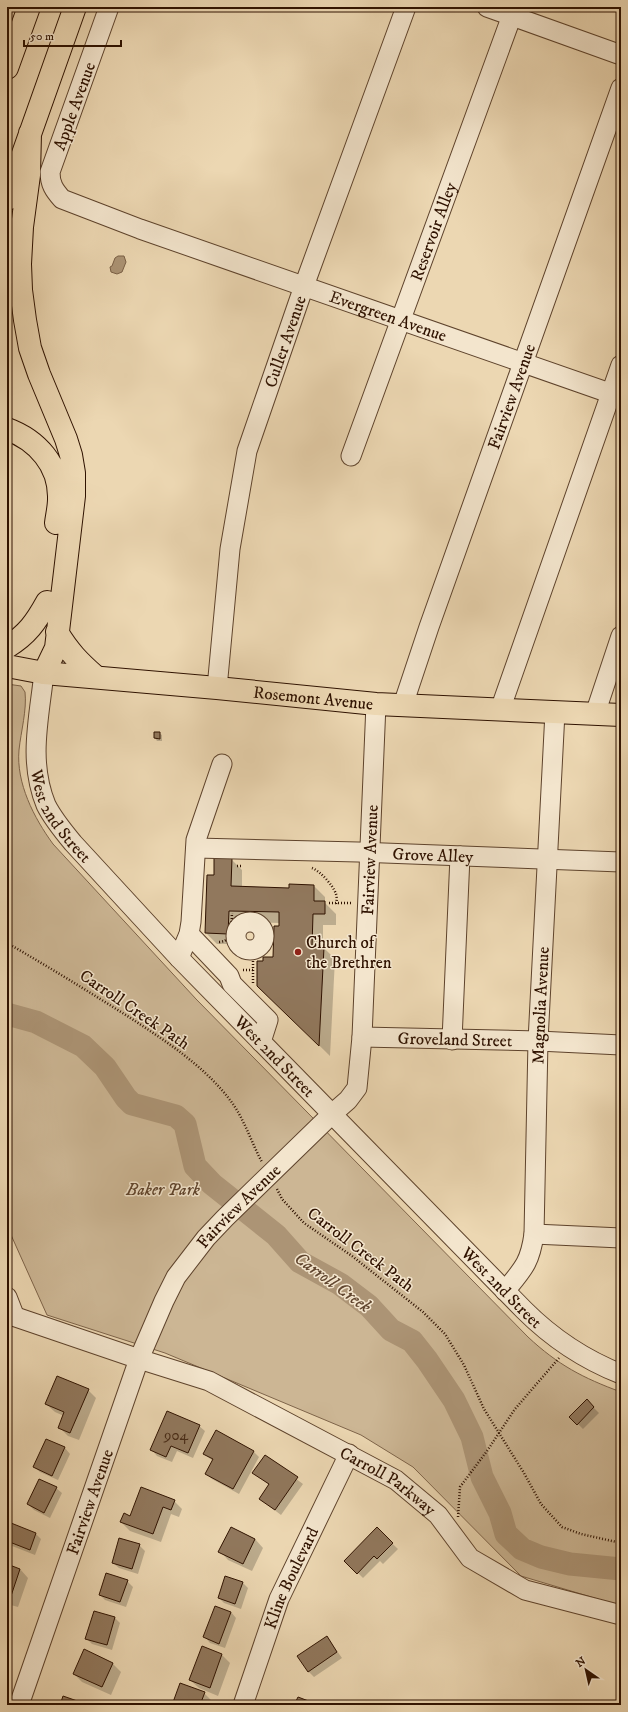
<svg xmlns="http://www.w3.org/2000/svg" width="628" height="1712" viewBox="0 0 628 1712" font-family="'IM FELL DW Pica',serif">
<style>
.green{fill:#ccb694;stroke:#7e644a}
.water{fill:#ac9475;stroke:#7a6046}
.shadow{fill:#0003}
.lines{fill:none;stroke-linecap:round;stroke-linejoin:round}
.river{stroke:#ac9475;stroke-width:23}
.building{fill:#91785d;stroke:#2f1200}
.minor-casing{stroke:#5e432c;stroke-width:21}
.major-casing{stroke:#2f1200;stroke-width:24}
.highway-casing{stroke:#2f1200;stroke-width:24}
.path{stroke:#2f1200;stroke-width:2.5;stroke-dasharray:1 2;stroke-linecap:butt}
.minor{stroke:#f3e5cd;stroke-width:19}
.major{stroke:#ecd7b2;stroke-width:22}
.highway{stroke:#ecd7b2;stroke-width:22}
.poi-dot{fill:#8f2418;stroke:#f3e5cd;stroke-width:1.5}
.labels{text-anchor:middle;stroke-width:3;stroke-linejoin:round;paint-order:stroke}
.number-label{font-size:15px;fill:#482c17}
.street-label{font-size:17px;fill:#2f1200;stroke:#f3e5cd}
.poi-label{font-size:17px;fill:#2f1200;stroke:#f3e5cd;text-anchor:start}
.park-label{font-size:17px;font-style:italic;fill:#5e432c;stroke:#f3e5cd}
.water-label{font-size:18px;font-style:italic;fill:#61462f;stroke:#f3e5cd}
</style>
<rect width="100%" height="100%" fill="#ecd7b2"/>
<filter id="stains"><feTurbulence type="fractalNoise" baseFrequency=".005" numOctaves="4"/><feColorMatrix values="0 0 0 0 .2 0 0 0 0 .09 0 0 0 0 .02 0 0 0 .5 -.17"/></filter>
<radialGradient id="worn" r=".72"><stop offset=".6" stop-color="#630" stop-opacity="0"/><stop offset="1" stop-color="#630" stop-opacity=".3"/></radialGradient>
<path class="green" d="M7 684 21 686 25 692C27 710 21 731 19 750 16 783 34 818 53 844L196 999 528 1337C558 1365 583 1378 621 1392V1606L521 1576 413 1467 361 1435 165 1353 47 1315 7 1226Z"/>
<path class="water" d="M118 256H124L126 262 122 272 117 274 111 272 110 267 112 266 115 258Z"/>
<path class="shadow" d="M155 733H159L162 735V741H157L155 738Z
M231 859 242 870V888L290 889 314 886 325 897V903L336 914V925H323V947L335 959 330 1056 258 985 264 962 274 958 280 923 240 922 239 944H217L206 933 215 876Z
M88 1390 96 1398 79 1440 68 1436 59 1427 64 1416 55 1412 46 1404Z
M587 1401 599 1413 583 1429 571 1417Z
M199 1426 205 1431 193 1458 177 1451 172 1462 157 1456 152 1450Z
M216 1432 254 1452 259 1457 239 1494 212 1479 206 1474 213 1461 204 1454Z
M46 1440 65 1448 70 1454 58 1480 40 1472 34 1467Z
M265 1456 303 1484 281 1515 260 1499 269 1485 254 1473Z
M56 1488 62 1493 50 1518 34 1510 28 1504Z
M174 1501 182 1509 179 1517 171 1514 161 1542 130 1531 121 1522 131 1517Z
M231 1528 255 1539 263 1548 252 1571 228 1560 220 1551Z
M377 1529 398 1549 383 1564 380 1561 363 1578 346 1561Z
M36 1534 41 1539 35 1555 12 1546 7 1541V1538Z
M139 1545 145 1551 138 1574 119 1568 113 1563Z
M7 1565 20 1569 28 1578 18 1607 7 1604Z
M127 1581 133 1587 126 1607 105 1600 100 1595Z
M242 1582 248 1588 241 1609 224 1603 219 1598Z
M216 1607 231 1612 236 1618 225 1648 210 1643 205 1637Z
M115 1618 120 1623 112 1650 92 1644 87 1639Z
M327 1637 342 1658 314 1677 308 1671Z
M202 1648 222 1655 230 1663 218 1696 199 1688 190 1680Z
M84 1651 113 1664 121 1672 111 1695 82 1682 74 1674Z
M204 1693 213 1702 211 1705H173Z"/>
<g class="lines">
<path class="river" d="M7 1014 36 1022 83 1046 105 1067 126 1098 132 1104 176 1116 185 1124 195 1166 212 1184 276 1235 300 1262 340 1284 369 1306 391 1330 412 1341 427 1360 454 1400 472 1437 482 1477 500 1513 506 1534 522 1549 541 1557 570 1564 621 1569"/>
</g>
<path class="building" d="M154 732H160V739L154 738Z
M214 857 232 858 231 886 289 888V884L314 885V901H325V914H313L312 947H324L319 1046 257 986V961H263V957H273L274 926H279V912L229 911 228 934 205 933 207 875H214Z
M57 1376 89 1389 70 1433 58 1428 64 1412 45 1404Z
M587 1399 594 1407 577 1425 569 1417Z
M167 1411 200 1425 188 1453 171 1446 166 1457 150 1450Z
M216 1430 254 1451 233 1489 205 1474 213 1459 203 1454Z
M46 1439 65 1447 52 1476 33 1467Z
M265 1455 298 1477 275 1510 259 1499 269 1484 252 1473Z
M39 1479 57 1487 44 1513 27 1504Z
M141 1487 175 1500 171 1510 163 1507 153 1534 120 1522 124 1513 130 1516Z
M11 1523 36 1533 30 1550 7 1541V1535Z
M231 1527 255 1539 243 1564 218 1552Z
M377 1527 393 1543 377 1559 374 1556 357 1574 344 1561Z
M119 1538 140 1544 132 1569 112 1563Z
M7 1564 20 1569 10 1599H7Z
M106 1573 128 1580 120 1602 99 1595Z
M225 1576 243 1582 235 1604 218 1598Z
M215 1606 231 1612 219 1644 203 1637Z
M94 1611 115 1617 107 1645 85 1639Z
M327 1636 337 1652 308 1672 297 1656Z
M202 1646 222 1654 210 1688 189 1680Z
M84 1649 113 1663 102 1687 73 1674Z
M180 1683 205 1692 200 1705H172Z
M63 1696 83 1703 82 1705H60Z
M298 1697 319 1705H294Z"/>
<g class="lines">
<defs>
<g id="minor">
<path id="s1" d="M109 7 50 172C50 184 54 190 62 199L140 229 621 397"/>
<path d="M487 7 621 55"/>
<path id="s2" d="M351 456 515 7"/>
<path id="s3" d="M44 673C39 719 28 761 46 805 53 819 63 831 73 843L179 958 524 1310C553 1339 583 1359 621 1374"/>
<path id="s4" d="M217 688 230 549 247 451 304 286 406 7"/>
<path id="s5" d="M403 705 429 627 621 88"/>
<path d="M500 710 621 365"/>
<path d="M595 714 621 636"/>
<path id="s6" d="M196 848 358 852 621 862"/>
<circle cx="250" cy="936" r="14"/>
<path d="M189 934 229 976 232 984 268 1020 261 1042"/>
<path d="M179 958 189 934 191 922 196 840 222 764"/>
<path id="s7" d="M362 1037 538 1041 621 1045"/>
<path d="M452 1040 460 856"/>
<path d="M534 1234 621 1238"/>
<path id="s8" d="M505 1291C523 1269 530 1263 534 1234L538 1041 555 712"/>
<path d="M7 1297 14 1315"/>
<path id="s9" d="M7 1314 139 1359 209 1381 396 1480 438 1515 470 1558 525 1590 621 1615"/>
<path id="s10" d="M19 1705 139 1359 164 1301 176 1277 206 1238 225 1218 332 1114 348 1100 357 1088 362 1037 376 704"/>
<path id="s11" d="M243 1705 279 1599 349 1454"/>
</g>
<g id="major">
<path id="s12" d="M7 666 44 673 217 688 376 704 621 715"/>
</g>
<path id="highway" d="M7 68 29 7
M30 133 29 175 22 227 20 264 21 290 25 320 30 348 39 374 66 439 71 455 74 473V496L56 648 44 673
M7 199 75 7
M7 429C37 440 60 465 59 499 59 507 57 515 56 523
M57 632C69 652 79 662 96 677
M7 647C27 635 36 622 47 602"/>
</defs>
<use href="#minor" class="minor-casing"/>
<use href="#major" class="major-casing"/>
<use href="#highway" class="highway-casing"/>
<path class="path" d="M237 866H243
M312 868C320 871 333 885 336 894 337 897 337 901 336 904
M329 903H353
M219 942C235 941 231 925 232 913
M7 943C49 967 91 993 132 1019 167 1042 204 1066 230 1100 244 1118 251 1142 262 1162
M243 970H253
M253 983V959
M277 1189 282 1199 304 1223 352 1256 423 1312 445 1334 464 1365 484 1409 524 1473 541 1504 562 1527 581 1534 621 1543
M458 1517 460 1487 487 1451 515 1409 559 1358"/>
<use href="#minor" class="minor"/>
<use href="#major" class="major"/>
<use href="#highway" class="highway"/>
</g>
<circle class="poi-dot" cx="298" cy="952" r="4"/>
<g class="labels">
<g class="number-label">
<text x="176" y="1440">904</text>
</g>
<g class="street-label">
<text transform="translate(74 106) rotate(-70)" y="6">Apple Avenue</text>
<text dy="6" stroke="none"><textPath href="#s2" startOffset="239">Reservoir Alley</textPath></text>
<text dy="6" stroke="none"><textPath href="#s1" startOffset="552">Evergreen Avenue</textPath></text>
<text dy="6" stroke="none"><textPath href="#s4" startOffset="355">Culler Avenue</textPath></text>
<text dy="6" stroke="none"><textPath href="#s5" startOffset="327">Fairview Avenue</textPath></text>
<text dy="6" stroke="none"><textPath href="#s12" startOffset="308">Rosemont Avenue</textPath></text>
<text dy="6" stroke="none"><textPath href="#s3" startOffset="150">West 2nd Street</textPath></text>
<text dy="6" stroke="none"><textPath href="#s6" startOffset="237">Grove Alley</textPath></text>
<text dy="6" stroke="none"><textPath href="#s10" startOffset="947">Fairview Avenue</textPath></text>
<text dy="6" stroke="none"><textPath href="#s8" startOffset="294">Magnolia Avenue</textPath></text>
<text transform="translate(135 1009) rotate(34)" y="6">Carroll Creek Path</text>
<text dy="6" stroke="none"><textPath href="#s7" startOffset="93">Groveland Street</textPath></text>
<text dy="6" stroke="none"><textPath href="#s3" startOffset="474">West 2nd Street</textPath></text>
<text dy="6" stroke="none"><textPath href="#s10" startOffset="551">Fairview Avenue</textPath></text>
<text transform="translate(361 1249) rotate(37)" y="6">Carroll Creek Path</text>
<text dy="6" stroke="none"><textPath href="#s3" startOffset="798">West 2nd Street</textPath></text>
<text dy="6" stroke="none"><textPath href="#s9" startOffset="418">Carroll Parkway</textPath></text>
<text dy="6" stroke="none"><textPath href="#s10" startOffset="215">Fairview Avenue</textPath></text>
<text dy="6" stroke="none"><textPath href="#s11" startOffset="136">Kline Boulevard</textPath></text>
</g>
<g class="poi-label">
<text x="306" y="948">Church of<tspan x="306" dy="20">the Brethren</tspan></text>
</g>
<g class="park-label">
<text x="163" y="1195">Baker Park</text>
</g>
<g class="water-label">
<text transform="translate(333 1282) rotate(36)" y="6">Carroll Creek</text>
</g>
</g>
<rect width="628" height="1712" fill="none" stroke="#ecd7b2" stroke-width="24"/>
<rect x="8" y="8" width="612" height="1696" fill="none" stroke="#2f1200" stroke-width="2"/>
<rect x="12" y="12" width="604" height="1688" fill="none" stroke="#2f1200"/>
<g transform="translate(586 1670) rotate(326)" stroke="#f3e5cd" stroke-width="3" paint-order="stroke">
<path d="M0-3L7 15L0 10L-7 15Z" fill="#2f1200"/>
<text y="-6" font-size="11" font-weight="bold" text-anchor="middle" fill="#2f1200">N</text>
</g>
<path d="M24 40v6h97v-6" fill="none" stroke="#2f1200" stroke-width="2"/>
<text x="30" y="40" font-size="12" fill="#2f1200" stroke="#f3e5cd" stroke-width="3" paint-order="stroke">50 m</text>
<rect width="100%" height="100%" filter="url(#stains)"/>
<rect width="100%" height="100%" fill="url(#worn)"/>
</svg>
